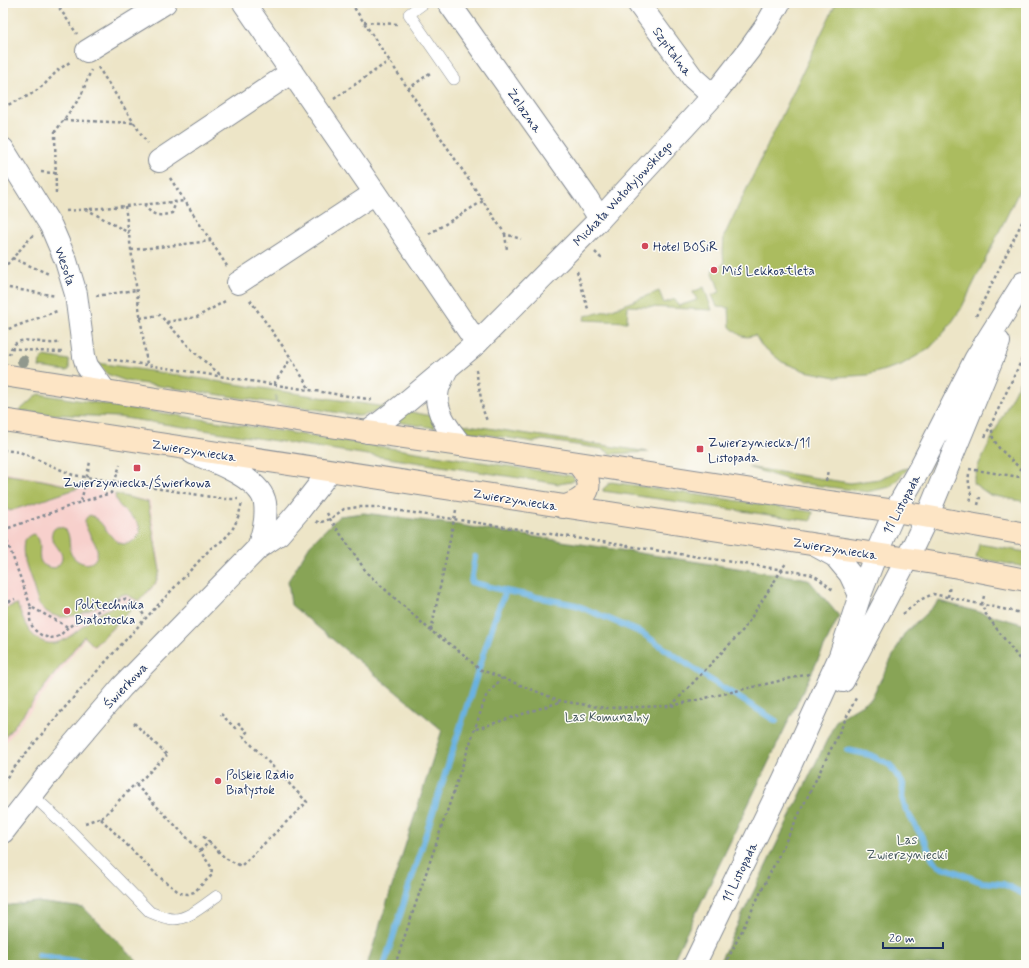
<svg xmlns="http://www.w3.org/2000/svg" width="1029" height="968" viewBox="0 0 1029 968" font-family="Mynerve,sans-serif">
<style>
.built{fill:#f7d0cc}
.green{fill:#abbc5f;stroke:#63765e}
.forest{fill:#88a456;stroke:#526a5a}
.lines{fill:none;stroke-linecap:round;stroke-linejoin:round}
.stream{stroke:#6ab2e1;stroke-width:6}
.service-casing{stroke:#848a92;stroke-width:12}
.minor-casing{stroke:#848a92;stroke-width:24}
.tertiary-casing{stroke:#848a92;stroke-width:24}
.secondary-casing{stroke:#848a92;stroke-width:24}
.path{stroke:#848a92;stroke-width:2.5;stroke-dasharray:3 3;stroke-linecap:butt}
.service{stroke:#fff;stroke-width:11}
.minor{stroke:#fff;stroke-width:22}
.tertiary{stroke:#fff;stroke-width:22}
.secondary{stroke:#fde5c5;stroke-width:22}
.tree{fill:#91988d}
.poi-dot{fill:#d1495b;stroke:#fdfcf7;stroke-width:1.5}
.labels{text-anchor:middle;stroke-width:3;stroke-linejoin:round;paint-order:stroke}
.street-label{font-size:13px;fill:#1b2f5e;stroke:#fdfcf7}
.poi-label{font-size:13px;fill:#1b2f5e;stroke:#fdfcf7;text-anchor:start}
.park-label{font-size:13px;fill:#46595e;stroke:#fdfcf7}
</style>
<rect width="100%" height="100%" fill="#fdfcf7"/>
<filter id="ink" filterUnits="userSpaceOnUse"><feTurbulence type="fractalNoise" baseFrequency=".025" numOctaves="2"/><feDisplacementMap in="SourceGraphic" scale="8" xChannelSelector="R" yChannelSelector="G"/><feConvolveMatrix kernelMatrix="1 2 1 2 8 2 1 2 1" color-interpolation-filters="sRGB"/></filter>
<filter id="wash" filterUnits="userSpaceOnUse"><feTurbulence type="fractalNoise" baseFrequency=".012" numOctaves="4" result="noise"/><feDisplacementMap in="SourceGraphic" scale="16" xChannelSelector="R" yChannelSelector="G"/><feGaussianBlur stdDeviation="0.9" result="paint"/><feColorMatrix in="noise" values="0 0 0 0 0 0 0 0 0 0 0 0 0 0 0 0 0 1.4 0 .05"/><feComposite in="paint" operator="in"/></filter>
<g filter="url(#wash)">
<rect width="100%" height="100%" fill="#ede5c7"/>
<path class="built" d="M3 472 43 479 150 501 161 570 156 585 94 648 85 638 55 679 3 746Z"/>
<path class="green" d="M836 3H1026V177L961 309 947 329 929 349 901 365 868 375 836 377 805 371 782 362 761 345 755 335C742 340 739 334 730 327L729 308 717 307 712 295 720 292 712 270 724 264 723 253 724 236Z
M704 287 712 310 628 306 627 322 584 320 585 316 610 310 659 291 664 303 675 299 678 306 697 300 693 292Z
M44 356 69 360V370L66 371 39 367 40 361Z
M98 363 385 407 370 414 359 416 276 403V395L275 403 126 381 107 374Z
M1026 368V502L990 495 973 483 979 464Z
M38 394 573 476 575 480 571 482 559 484 118 417 43 414 19 411Z
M407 411 432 416 435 428 397 422Z
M461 424 649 452 611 454 603 449 543 440 534 442 469 432Z
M747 467 850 483 879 479 902 469 909 468 890 487 867 492 799 483Z
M3 474 42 480 79 488 10 511 5 508 3 502Z
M611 482 813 512 811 521 603 491V489Z
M115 494 148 502 160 571 155 584 139 601 125 594C102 600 88 617 62 617 55 617 45 612 40 606 37 601 35 592 33 586 29 573 13 540 33 534 50 542 26 566 55 568 70 557 57 549 52 539 50 534 54 525 61 527 72 529 68 546 71 554 77 564 93 569 97 555 101 542 74 523 90 515 106 520 113 554 133 541 136 539 140 535 140 531 141 517 115 511 115 494Z
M979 544 1026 552V567L976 558Z
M125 603 130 605 133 608 94 646 84 636 3 740V609L17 604C21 614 25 627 33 635 55 656 74 632 92 619 101 612 113 605 125 603Z"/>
<path class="forest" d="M364 513 452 524 808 579 839 616 671 965H367L442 730 291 605 288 581 310 545 339 516Z
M939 601 1026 625V965H718L837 719 871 699 904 634Z
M37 902 84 908 141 965H3V906Z"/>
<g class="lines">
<path class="stream" d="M475 557 471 582 506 591
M847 750 870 755 890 765 903 784 902 798 906 810 925 842 933 860 939 866 954 871 981 882 1003 884 1026 895
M38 955 98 965
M384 965 497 612 506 591 576 605 642 633 706 677 776 721"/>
</g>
</g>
<g filter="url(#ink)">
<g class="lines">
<defs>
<path id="service" d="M424 3 409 14 454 79
M32 795 67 827 150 912C157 915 165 919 174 919 189 919 205 904 217 896"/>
<path id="minor" d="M244 3 375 193 477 343
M449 3 585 195 600 219
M638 3 693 78 713 96
M87 51 165 3
M3 149 51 226 66 261 76 294 84 356 87 366 105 391
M159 161 292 72
M238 283 375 193
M447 369C444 375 440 382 438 389 433 410 449 430 461 445
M368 432 403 405 477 343 600 219 713 96 749 50 766 26 779 3
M193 453C213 461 261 478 265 503 267 519 263 533 258 548
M3 832 53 768 122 687 258 548 279 534 298 512 330 471"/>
<path id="tertiary" d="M815 545 835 556 850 574 860 595
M843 681 907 559 927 517 999 342
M694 965 784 779 840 656 860 595 876 554 895 511 921 466 976 358 1023 283"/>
<path id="secondary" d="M3 375 368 432 461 445 823 501 895 511 1026 534
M3 420 876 554 953 566 1026 580
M563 507C590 498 597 485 577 463"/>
</defs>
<use href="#service" class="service-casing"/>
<use href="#minor" class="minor-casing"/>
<use href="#tertiary" class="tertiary-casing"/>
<use href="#secondary" class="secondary-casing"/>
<path class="path" d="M56 3 77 34
M351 3 505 234 521 239
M364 22 397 24
M98 67 147 143
M408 89 430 73
M334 99 389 61
M3 107 30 95 44 85 58 70 70 62
M64 120 134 123
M41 172 55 173
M170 178 227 266
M56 193 55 132 81 96 91 70
M144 205C153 216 158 217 172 213L176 202
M125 206 147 365
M86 209 129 233
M66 211 185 201
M429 234 483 201
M505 234 507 250
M131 250 211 241
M595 252 602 259
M12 258 49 274
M3 269 33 235
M577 271 588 309
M3 287 56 296
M96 296 136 290
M250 300 291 358 310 390
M976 316 1026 214
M140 318 160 315 166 322 197 317 227 300
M166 322 195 353 223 377
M3 331 57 311
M11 348 35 351 62 352
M9 355C15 328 42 348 61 342
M108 359 374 400
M476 370 483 410 487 421
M274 384 291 358
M991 424 993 438 999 448 1026 474
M985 437 1026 351
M3 450 20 452 73 475 224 499H238
M969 469 1026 478
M969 474C967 485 973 491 970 503
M826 481 828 470
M81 502 111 493 120 465
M978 505 980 497
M456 510 431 631 462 653 479 669 561 701 605 708 671 706 809 674
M327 513 330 519 349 546 367 573 431 631
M316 521 319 523 330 519 344 509 359 507H375L810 574 818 578 834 591
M3 530 31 607 68 627 117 601 124 599 136 604 146 618
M3 530 81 502 90 462
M984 596 982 604 985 613 1026 668
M948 597 950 585
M3 604 15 599
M31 607C30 613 29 618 31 623 34 634 49 641 59 636 62 634 65 630 68 627
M903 614 920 600 933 594 1026 614
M671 706 744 629 786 563
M134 723 167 755
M476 729 560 702
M3 782C67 700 140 625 211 548 231 537 237 525 242 502
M101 819 158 876 180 893 188 894 194 892 211 876 212 868 200 851 136 785
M85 823 99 818 101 819 134 785H136L167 755
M209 842 225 858 241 866 307 802 243 736 247 732 239 724 235 728 220 713
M200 851 209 842 201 834
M395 965 486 696 502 678
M725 965 856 698"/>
<use href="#service" class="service"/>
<use href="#minor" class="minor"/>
<use href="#tertiary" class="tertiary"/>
<use href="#secondary" class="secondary"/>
</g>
<circle class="tree" cx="23" cy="361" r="6"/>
</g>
<g class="poi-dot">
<circle cx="645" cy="246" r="4"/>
<circle cx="714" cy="270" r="4"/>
<rect x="696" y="445" width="8" height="8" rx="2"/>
<rect x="133" y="464" width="8" height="8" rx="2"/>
<circle cx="67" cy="611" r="4"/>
<circle cx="218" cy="781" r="4"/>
</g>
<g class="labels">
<g class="street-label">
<text transform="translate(673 51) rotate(54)" y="5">Szpitalna</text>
<text transform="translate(525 110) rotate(55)" y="5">Żelazna</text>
<text transform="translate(622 193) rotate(-47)" y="5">Michała Wołodyjowskiego</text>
<text transform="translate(66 266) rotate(71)" y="5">Wesoła</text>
<text transform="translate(194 450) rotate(9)" y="5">Zwierzyniecka</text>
<text transform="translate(515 499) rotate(9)" y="5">Zwierzyniecka</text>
<text transform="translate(901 504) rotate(-62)" y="5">11 Listopada</text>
<text transform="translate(835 548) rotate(9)" y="5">Zwierzyniecka</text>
<text transform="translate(125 685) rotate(-47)" y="5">Świerkowa</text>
<text transform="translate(739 872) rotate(-64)" y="5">11 Listopada</text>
</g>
<g class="poi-label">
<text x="653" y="251">Hotel BOSiR</text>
<text x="722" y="275">Miś Lekkoatleta</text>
<text x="708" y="447">Zwierzyniecka/11<tspan x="708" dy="15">Listopada</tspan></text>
<text x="137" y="487" text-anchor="middle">Zwierzyniecka/Świerkowa</text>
<text x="75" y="609">Politechnika<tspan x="75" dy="15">Białostocka</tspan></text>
<text x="226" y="779">Polskie Radio<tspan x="226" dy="15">Białystok</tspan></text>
</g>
<g class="park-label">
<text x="607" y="721">Las Komunalny</text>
<text x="907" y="844">Las<tspan x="907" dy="15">Zwierzyniecki</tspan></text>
</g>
</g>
<rect width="1029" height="968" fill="none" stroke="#fdfcf7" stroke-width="16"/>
<path d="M883 942v6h60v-6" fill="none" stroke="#1b2f5e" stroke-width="2"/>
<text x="889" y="942" font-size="12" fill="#1b2f5e" stroke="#fdfcf7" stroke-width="3" paint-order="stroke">20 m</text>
</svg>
